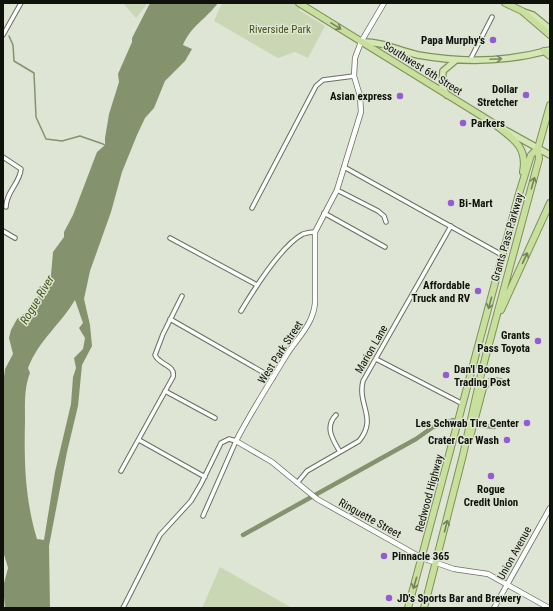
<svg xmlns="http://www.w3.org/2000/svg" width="553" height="611" viewBox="0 0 553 611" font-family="'Roboto Condensed',sans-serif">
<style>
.green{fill:#cad7b4}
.water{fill:#85926e;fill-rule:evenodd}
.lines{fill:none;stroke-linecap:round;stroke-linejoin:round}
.stream{stroke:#85926e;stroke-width:1.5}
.canal{stroke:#85926e;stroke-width:4.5}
.minor-casing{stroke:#696f60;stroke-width:5.5}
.tertiary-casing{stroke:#696f60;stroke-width:6}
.primary-casing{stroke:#7f925a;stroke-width:8}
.trunk-casing{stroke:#7f925a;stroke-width:8}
.minor{stroke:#fff;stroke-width:3.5}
.tertiary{stroke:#fff;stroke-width:4.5}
.primary{stroke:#d6e7b6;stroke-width:5.5}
.trunk{stroke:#c8df9e;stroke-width:6}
.oneway{stroke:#75825c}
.oneway2{stroke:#7c8769}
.poi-dot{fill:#955bd2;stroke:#dfe5d4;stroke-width:1.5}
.labels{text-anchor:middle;stroke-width:3;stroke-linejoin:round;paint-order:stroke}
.park-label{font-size:11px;fill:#44551b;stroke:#dfe5d4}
.poi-label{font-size:11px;font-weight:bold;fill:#0f110b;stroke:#dfe5d4;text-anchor:end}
.street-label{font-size:11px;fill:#0f110b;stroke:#dfe5d4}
.water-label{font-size:12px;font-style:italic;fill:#46581e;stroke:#dfe5d4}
</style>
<rect width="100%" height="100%" fill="#dfe5d4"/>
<path class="green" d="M123 3H148L136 18Z
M222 3H302L299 10 325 26 308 58 295 52 278 58 214 21Z
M220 567 292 608H202Z"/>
<path class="water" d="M150 3H218C207 18 190 27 183 45L192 49 185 61 165 81 154 108 145 118 137 135 122 172 111 212 90 271 84 299 90 325 92 346 82 365 78 406 67 452 49 546 50 608H5L3 587 8 568 3 551 4 377 5 369 13 354 9 338 11 330 17 319 28 311 35 301 51 275 53 252 64 237V232L73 215 97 152 105 145V138L109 114 119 82 118 74 132 42V38ZM75 300 83 323 79 328 85 338 83 349 74 358 76 368 73 377 71 404 55 472 44 540 37 539C25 500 24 461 25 421 25 405 24 388 30 373L28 368C39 340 60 325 75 300Z"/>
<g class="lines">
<path class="stream" d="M9 36 13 45 14 61 34 73 36 117 46 139 62 141 80 136 103 144 106 146"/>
<path class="canal" d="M478 425 494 427
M243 535 416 439 433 427 453 420"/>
<defs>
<path id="minor" d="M3 35 21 3
M470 60 492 17
M3 157 21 169C20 183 6 192 6 207
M344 167 502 255
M337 190 378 211 384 216 386 222
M252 208 316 86 323 80 354 76
M324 213 385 247
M3 231 15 238
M170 238 257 285
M241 311C253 291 282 245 303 234 306 233 311 232 315 232
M170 319 273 378
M376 359 463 404
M165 391 215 418
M336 415C324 427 333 440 340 452
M139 440 205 477
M121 471 173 377C176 365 159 365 155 355L163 334 182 296
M297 483 307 471 359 441C378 418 357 405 363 381L451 226
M123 608 160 535 191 501 201 484 221 443 229 439 236 441 203 516"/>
<path id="tertiary" d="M384 3 361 42 355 58 354 76 360 96 361 112 337 190 315 232V303C313 325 297 338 286 356 269 384 251 412 236 441L272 462 317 499 422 558 454 569 488 574 549 608
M494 608 550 508"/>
<path id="primary" d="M524 12 533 15 550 29
M362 42C381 41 399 51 418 55 463 63 507 62 550 50
M447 95 442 86 443 71 456 60
M505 130 550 155"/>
<path id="trunk" d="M299 3 493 123C512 138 528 146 523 172
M505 3 522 11 550 35
M544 51 550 56
M501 310 550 203
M469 441 483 388C487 381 492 380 500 382
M408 608 518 197 531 155 538 148
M424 608 463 455 482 370 539 159 538 148 550 105"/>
</defs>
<use href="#minor" class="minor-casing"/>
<use href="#tertiary" class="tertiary-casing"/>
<use href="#primary" class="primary-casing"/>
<use href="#trunk" class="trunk-casing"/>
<use href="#minor" class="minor"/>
<use href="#tertiary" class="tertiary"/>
<use href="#primary" class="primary"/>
<use href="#trunk" class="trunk"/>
</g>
<defs><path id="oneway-shaft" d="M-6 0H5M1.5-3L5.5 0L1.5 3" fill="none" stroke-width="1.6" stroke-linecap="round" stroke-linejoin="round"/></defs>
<g class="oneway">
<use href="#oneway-shaft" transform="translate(336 26) rotate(32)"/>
<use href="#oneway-shaft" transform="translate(533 183) rotate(-74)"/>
<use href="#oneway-shaft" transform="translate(525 258) rotate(-65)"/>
<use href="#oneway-shaft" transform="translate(490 303) rotate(105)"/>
<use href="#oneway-shaft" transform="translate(446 526) rotate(-76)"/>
<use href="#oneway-shaft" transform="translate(415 583) rotate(106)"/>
</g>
<use class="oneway2" href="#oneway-shaft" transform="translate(496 59) rotate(-3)"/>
<g class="poi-dot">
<circle cx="493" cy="40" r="4"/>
<circle cx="526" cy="95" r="4"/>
<circle cx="400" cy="96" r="4"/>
<circle cx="463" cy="123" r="4"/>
<circle cx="451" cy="203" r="4"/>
<circle cx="478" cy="291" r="4"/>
<circle cx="538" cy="341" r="4"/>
<circle cx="446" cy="375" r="4"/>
<circle cx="527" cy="423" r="4"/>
<circle cx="507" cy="440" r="4"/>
<circle cx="491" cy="476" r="4"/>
<circle cx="384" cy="556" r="4"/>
<circle cx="389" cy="598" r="4"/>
</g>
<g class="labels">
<g class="park-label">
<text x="280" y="33">Riverside Park</text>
</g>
<g class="poi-label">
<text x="485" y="44">Papa Murphy's</text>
<text x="518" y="93">Dollar<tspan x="518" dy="13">Stretcher</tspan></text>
<text x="392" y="100">Asian express</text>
<text x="471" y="127" text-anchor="start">Parkers</text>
<text x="459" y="207" text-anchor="start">Bi-Mart</text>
<text x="470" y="289">Affordable<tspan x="470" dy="13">Truck and RV</tspan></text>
<text x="530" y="339">Grants<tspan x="530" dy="13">Pass Toyota</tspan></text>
<text x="454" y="373" text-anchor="start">Dan'l Boones<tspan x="454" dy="13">Trading Post</tspan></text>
<text x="519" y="427">Les Schwab Tire Center</text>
<text x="499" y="444">Crater Car Wash</text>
<text x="491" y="493" text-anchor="middle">Rogue<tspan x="491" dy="13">Credit Union</tspan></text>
<text x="392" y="560" text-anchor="start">Pinnacle 365</text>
<text x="397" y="602" text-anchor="start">JD's Sports Bar and Brewery</text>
</g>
<g class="street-label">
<text transform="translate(423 68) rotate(32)" y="4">Southwest 6th Street</text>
<text transform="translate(507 237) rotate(-74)" y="4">Grants Pass Parkway</text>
<text transform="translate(371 349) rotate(-60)" y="4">Marion Lane</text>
<text transform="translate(280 352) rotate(-57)" y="4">West Park Street</text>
<text transform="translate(429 493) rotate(-75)" y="4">Redwood Highway</text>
<text transform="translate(370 518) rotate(29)" y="4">Ringuette Street</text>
<text transform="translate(514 553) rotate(-61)" y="4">Union Avenue</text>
</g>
<g class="water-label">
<text transform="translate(37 300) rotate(-59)" y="4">Rogue River</text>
</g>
</g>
<rect width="553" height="611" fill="none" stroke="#0f110b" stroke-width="8"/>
</svg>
